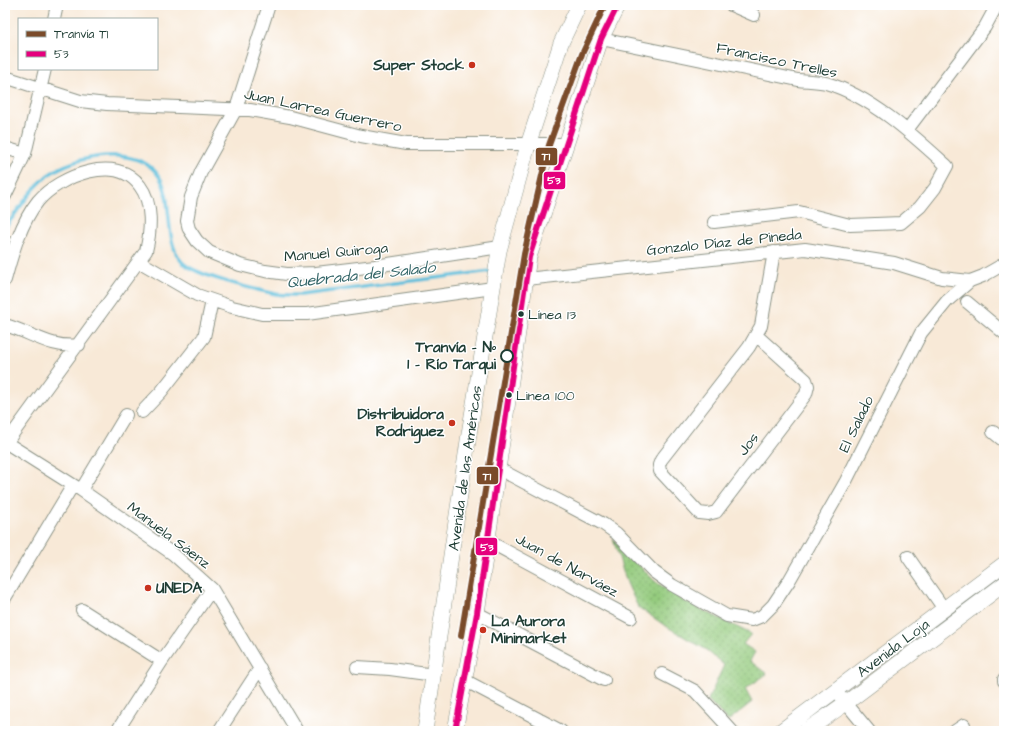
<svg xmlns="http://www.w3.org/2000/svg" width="1009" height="736" viewBox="0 0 1009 736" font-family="'Architects Daughter',sans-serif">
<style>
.garden{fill:url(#garden-dots);stroke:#5a8459}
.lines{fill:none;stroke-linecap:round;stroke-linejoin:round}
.stream{stroke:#5ebfdc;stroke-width:3.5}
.minor-casing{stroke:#8c9386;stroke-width:14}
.major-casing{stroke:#8c9386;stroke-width:16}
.minor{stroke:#fff;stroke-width:12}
.major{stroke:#fff;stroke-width:15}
.bus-1-casing{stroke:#fff;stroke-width:9}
.bus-1{stroke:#e5007d;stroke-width:6}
.tram-1-casing{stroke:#fff;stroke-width:9}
.tram-1{stroke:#7a4b2a;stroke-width:6}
.poi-dot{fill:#c8321e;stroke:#fff;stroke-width:1.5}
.bus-dot{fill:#1f3d34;stroke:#fff;stroke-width:1.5}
.stop-dot{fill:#fff;stroke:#1f3d34;stroke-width:2}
.labels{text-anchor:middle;stroke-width:3;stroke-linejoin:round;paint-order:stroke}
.bus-label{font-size:14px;fill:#1f3d34;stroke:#fff;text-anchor:start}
.street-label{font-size:15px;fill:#1f3d34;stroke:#fff}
.poi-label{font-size:15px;font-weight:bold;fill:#1f3d34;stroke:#fff;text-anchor:end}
.stop-label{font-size:15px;font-weight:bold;fill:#1f3d34;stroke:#fff;text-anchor:end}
.water-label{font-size:16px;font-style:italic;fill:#326466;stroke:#fff}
.line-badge{stroke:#fff;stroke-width:1.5}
.badge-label{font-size:11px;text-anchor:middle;font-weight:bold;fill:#fff}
</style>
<defs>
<pattern id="garden-dots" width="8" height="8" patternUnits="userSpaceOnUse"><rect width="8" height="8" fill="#94cb7e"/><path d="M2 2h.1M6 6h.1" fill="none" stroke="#78a668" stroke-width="1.8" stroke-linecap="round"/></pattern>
</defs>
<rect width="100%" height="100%" fill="#fff"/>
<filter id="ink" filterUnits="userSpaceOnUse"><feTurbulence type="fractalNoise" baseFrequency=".025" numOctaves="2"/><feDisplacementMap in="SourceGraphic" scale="8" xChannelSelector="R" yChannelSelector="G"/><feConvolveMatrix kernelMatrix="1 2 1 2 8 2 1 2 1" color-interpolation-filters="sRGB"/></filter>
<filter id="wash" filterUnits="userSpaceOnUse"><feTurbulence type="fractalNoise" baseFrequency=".012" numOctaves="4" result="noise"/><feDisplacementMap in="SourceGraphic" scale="16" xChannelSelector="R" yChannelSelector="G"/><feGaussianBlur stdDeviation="0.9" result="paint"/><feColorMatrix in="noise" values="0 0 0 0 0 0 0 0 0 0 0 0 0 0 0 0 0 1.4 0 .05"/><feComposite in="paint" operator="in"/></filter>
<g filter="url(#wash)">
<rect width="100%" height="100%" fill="#f8e9d7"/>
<path class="garden" d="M613 539 656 582 684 601 751 634 743 644 755 652 750 661 767 674 745 689 752 702 728 721 708 700 724 665 705 649 664 625 638 607 627 583Z"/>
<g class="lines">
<path class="stream" d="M5 228C18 210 30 191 47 176 73 155 140 143 160 178 173 199 164 243 182 262 193 275 257 290 276 294 283 295 292 295 300 295L491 271"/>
</g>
</g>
<g filter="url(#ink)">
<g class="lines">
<defs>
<path id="minor" d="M269 5 236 109 201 172 191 197 187 221 189 229 197 241 209 252 240 265 265 271 287 274 316 273 375 266 500 247
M731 5 754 15
M54 19 57 5
M601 39 798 80C807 81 817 81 826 83 871 96 913 135 947 166L935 188 920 207 901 223 850 225 799 212 714 222
M5 77 80 101 107 104 250 110 290 117 361 136 406 144H566
M907 130 985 27 997 5
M5 148 25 154
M5 196 25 154 45 69
M140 262 197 295 232 307 262 314H307L493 288
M526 279 805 249 894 263 942 278 970 281
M5 280C12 254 21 222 38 201 59 176 117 153 140 186 153 203 151 231 146 251L6 443
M967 302 1004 333
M5 325C31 332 51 349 79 345
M756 335 806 380 808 386 806 394 716 512 708 514 699 513 660 471 659 465 661 460 749 347 761 326 774 252
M142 412 161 392 204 337 212 301
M993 432 1004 441
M5 442 81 490 173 554 212 589 297 731
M499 469 603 524 616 533 654 572 672 585 727 616 752 620 762 616 773 605 789 581 846 481 921 333 947 301 970 281 983 276 1004 264
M81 490 126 415
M488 541 631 618
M908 557 944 609
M5 598 73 485
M82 610 162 661
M477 613 604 680
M357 667 390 669 434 675
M662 674 695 691 732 731
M1004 679V681
M466 681 561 731
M841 697 869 731
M117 731 162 661 212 589
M219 731 260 668
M955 731 964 725"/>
<path id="major" d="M425 731 469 434 499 251 528 145 561 43 579 5
M455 731 477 613 529 257 601 39 618 5
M781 731 1004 564
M806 731 846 703 1004 584"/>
</defs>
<use href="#minor" class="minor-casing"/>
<use href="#major" class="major-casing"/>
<use href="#minor" class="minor"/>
<use href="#major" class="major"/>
<defs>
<path id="bus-1" d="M455 731 477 613 529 257 601 39 618 5"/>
</defs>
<use href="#bus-1" class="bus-1-casing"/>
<use href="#bus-1" class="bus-1"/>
<defs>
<path id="tram-1" d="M461 636 524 254 549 145 582 54 605 5"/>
</defs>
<use href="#tram-1" class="tram-1-casing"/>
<use href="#tram-1" class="tram-1"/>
</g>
</g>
<g class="poi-dot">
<circle cx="472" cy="65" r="4"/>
<circle cx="452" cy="423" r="4"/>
<circle cx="148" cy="588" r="4"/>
<circle cx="483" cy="630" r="4"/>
</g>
<g class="bus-dot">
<circle cx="521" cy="314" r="3.5"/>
<circle cx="509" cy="395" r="3.5"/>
</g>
<circle class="stop-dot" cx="507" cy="356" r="6"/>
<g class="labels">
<g class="bus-label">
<text x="528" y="319">Línea 13</text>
<text x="516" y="400">Linea 100</text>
</g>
<g class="street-label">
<text transform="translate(777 60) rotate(12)" y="5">Francisco Trelles</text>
<text transform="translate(323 110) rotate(12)" y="5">Juan Larrea Guerrero</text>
<text transform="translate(724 242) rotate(-6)" y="5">Gonzalo Díaz de Pineda</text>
<text transform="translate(336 252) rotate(-5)" y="5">Manuel Quiroga</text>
<text transform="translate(856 424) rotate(-64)" y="5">El Salado</text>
<text transform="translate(748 444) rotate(-53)" y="5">Jos</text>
<text transform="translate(465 468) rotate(-82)" y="5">Avenida de las Américas</text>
<text transform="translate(169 535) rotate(37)" y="5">Manuela Sáenz</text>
<text transform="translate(567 565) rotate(29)" y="5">Juan de Narváez</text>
<text transform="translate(893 648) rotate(-37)" y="5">Avenida Loja</text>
</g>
<g class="poi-label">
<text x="464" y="70">Super Stock</text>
<text x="444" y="419">Distribuidora<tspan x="444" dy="17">Rodriguez</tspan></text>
<text x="156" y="593" text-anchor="start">UNEDA</text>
<text x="491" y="626" text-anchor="start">La Aurora<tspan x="491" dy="17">Minimarket</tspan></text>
</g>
<g class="stop-label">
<text x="496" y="352">Tranvía - Nº<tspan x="496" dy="17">1 - Río Tarqui</tspan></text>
</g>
<g class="water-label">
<text transform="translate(361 274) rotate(-6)" y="6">Quebrada del Salado</text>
</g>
</g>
<g class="line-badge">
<rect x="535" y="147" width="23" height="19" rx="4" fill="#7a4b2a"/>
<rect x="543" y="171" width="23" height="19" rx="4" fill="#e5007d"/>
<rect x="476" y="466" width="23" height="19" rx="4" fill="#7a4b2a"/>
<rect x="475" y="537" width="23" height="19" rx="4" fill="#e5007d"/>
</g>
<g class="badge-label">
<text x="546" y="160">T1</text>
<text x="554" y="184">53</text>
<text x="487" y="480">T1</text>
<text x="487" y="551">53</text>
</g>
<rect width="1009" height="736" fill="none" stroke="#fff" stroke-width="20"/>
<rect x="18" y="18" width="140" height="52" fill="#ffffff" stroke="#a5b1ae"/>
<rect x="26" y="31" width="20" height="6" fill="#7a4b2a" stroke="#a5b1ae"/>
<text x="54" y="38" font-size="12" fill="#1f3d34">Tranvía T1</text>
<rect x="26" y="51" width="20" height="6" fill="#e5007d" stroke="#a5b1ae"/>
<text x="54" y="58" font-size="12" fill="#1f3d34">53</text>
</svg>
